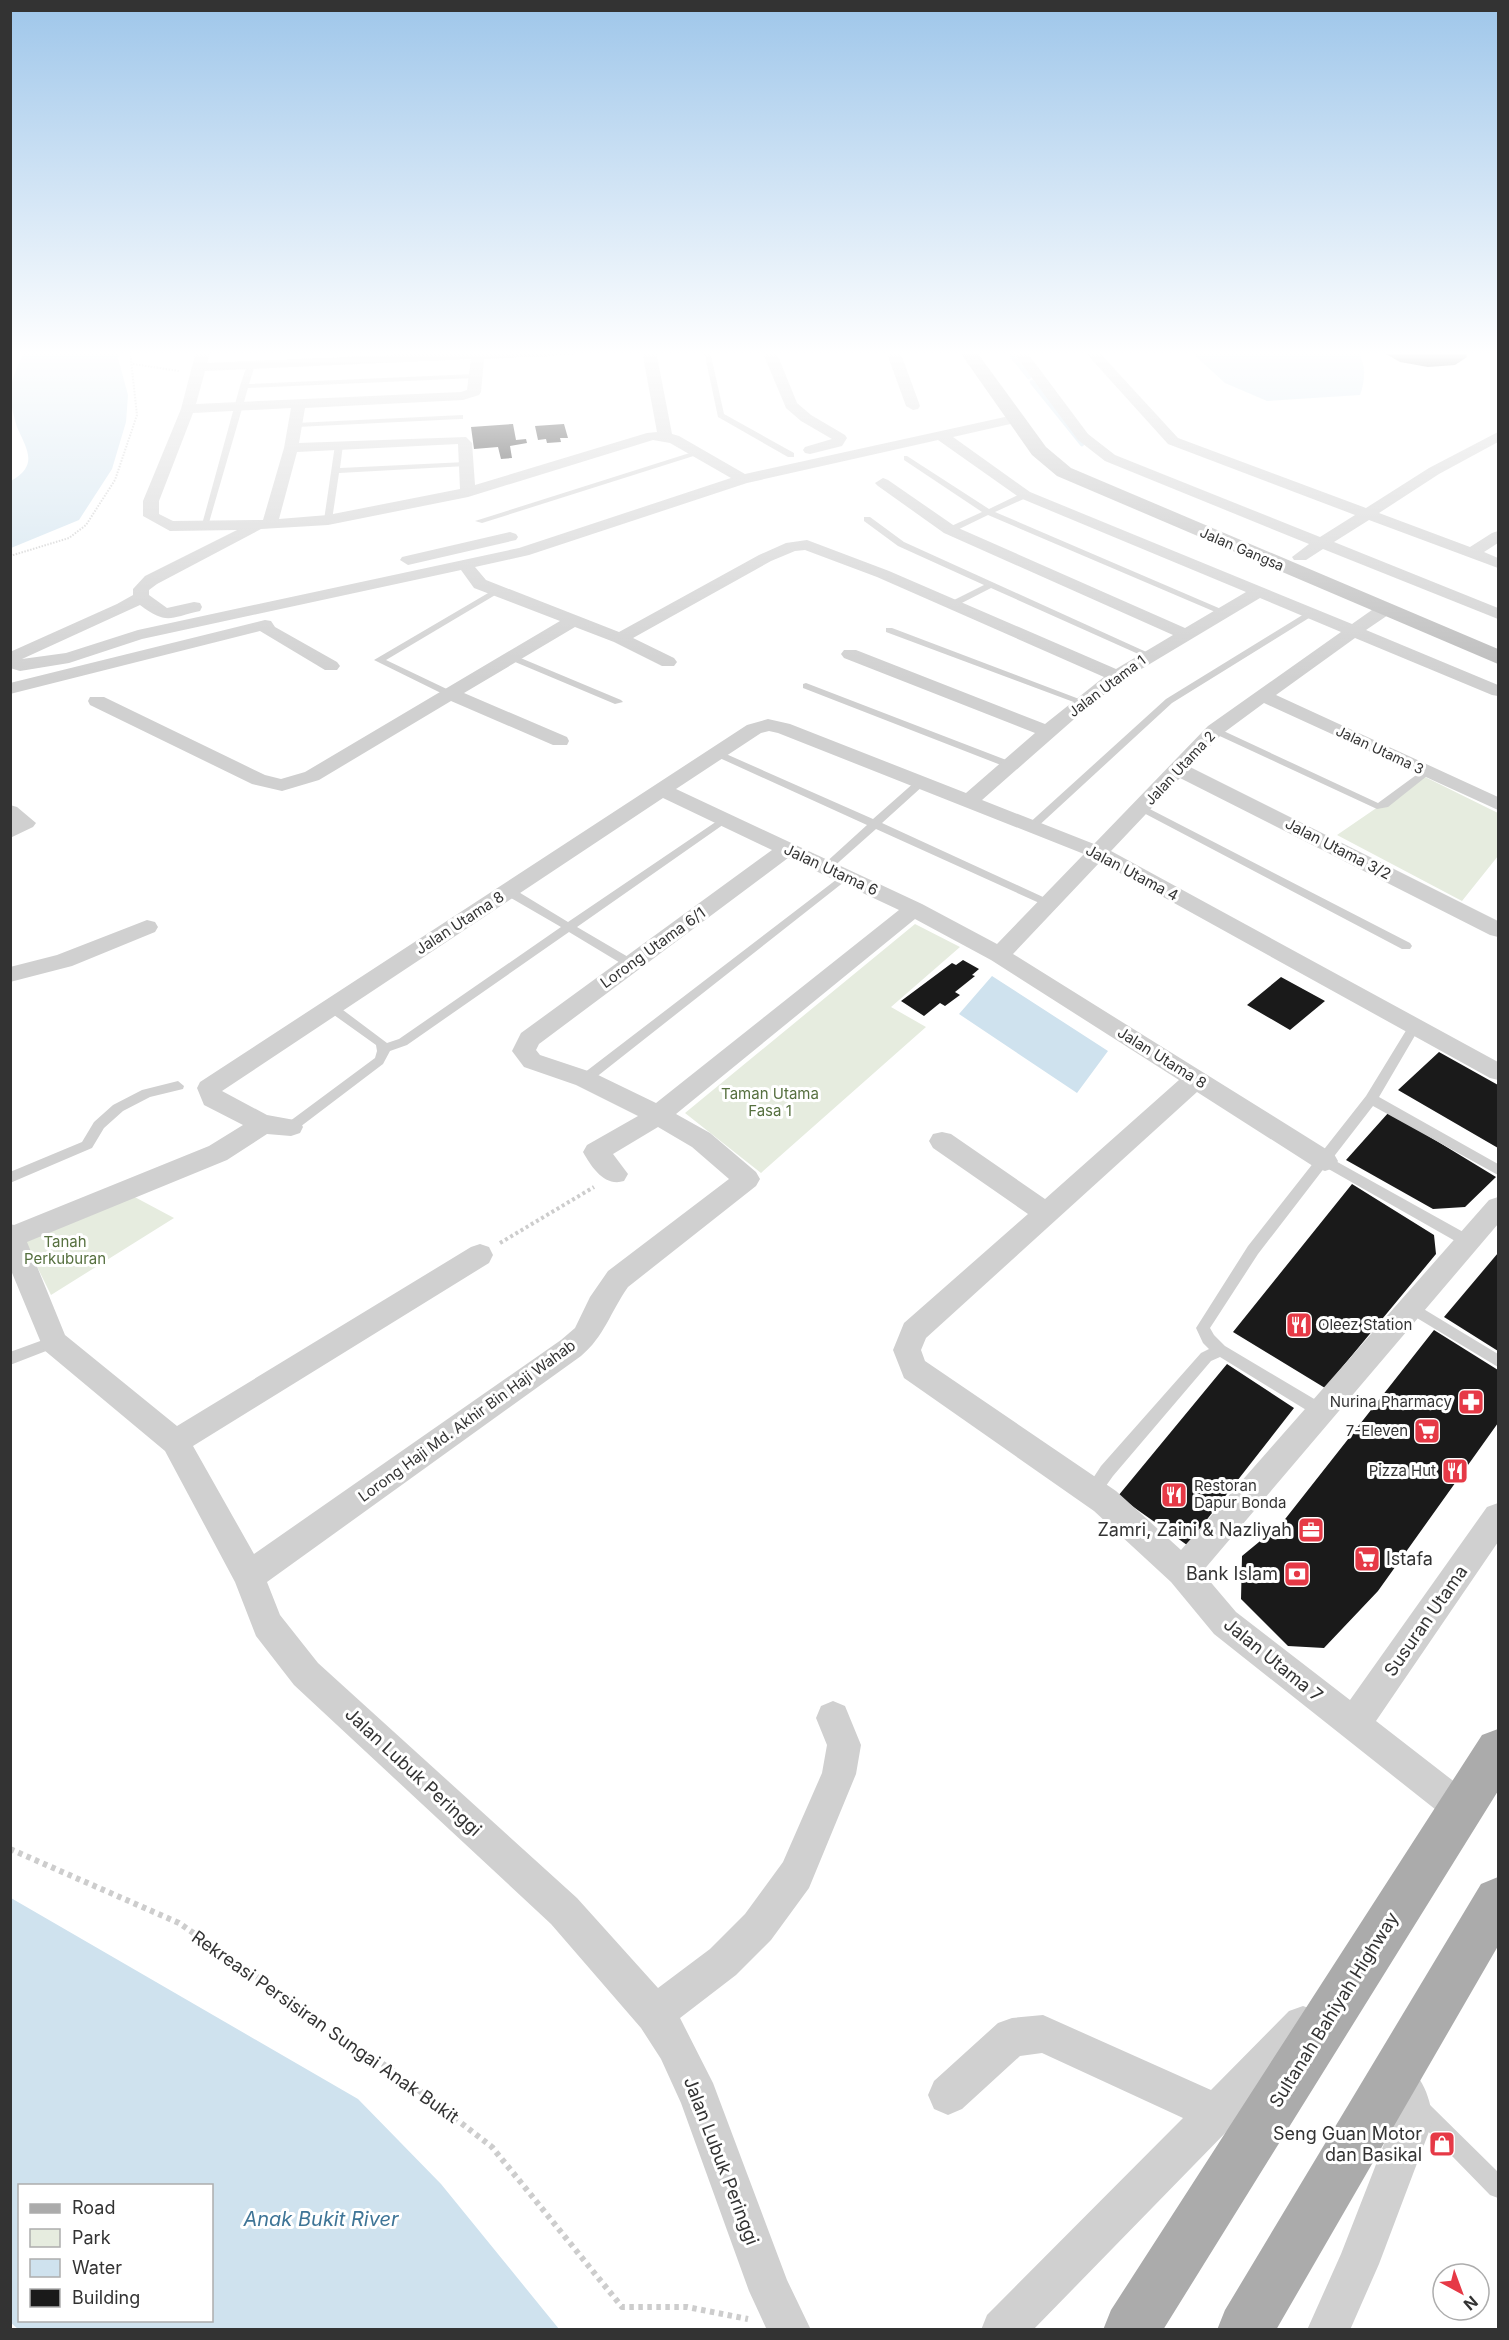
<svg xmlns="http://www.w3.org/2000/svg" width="1509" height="2340" viewBox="0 0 1509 2340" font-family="Inter,sans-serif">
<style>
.green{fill:#e6ecdf}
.water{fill:#cfe2ee;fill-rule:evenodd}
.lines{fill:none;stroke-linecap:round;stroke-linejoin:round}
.stream{stroke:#cfe2ee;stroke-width:4.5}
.building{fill:#1a1a1a}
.path-far2{stroke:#cdcdcd;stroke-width:2;stroke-dasharray:1.5 1.5;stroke-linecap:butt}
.path-far1{stroke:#cdcdcd;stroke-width:4;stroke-dasharray:3 3;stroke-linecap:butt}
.path{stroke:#cdcdcd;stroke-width:6;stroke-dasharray:4.5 4.5;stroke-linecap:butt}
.lane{fill:#d0d0d0;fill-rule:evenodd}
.street{fill:#d0d0d0;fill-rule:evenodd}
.secondary{fill:#bdbdbd;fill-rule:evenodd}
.primary{fill:#ababab;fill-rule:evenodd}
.labels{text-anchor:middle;stroke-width:6;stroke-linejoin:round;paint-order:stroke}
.far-street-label{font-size:14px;fill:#333;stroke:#fff}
.street-label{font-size:15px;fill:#333;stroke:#fff}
.park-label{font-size:15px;fill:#56703f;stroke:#fff}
.poi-label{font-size:15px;fill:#333;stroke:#fff;text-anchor:end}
.near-poi-label{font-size:18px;fill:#333;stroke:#fff;text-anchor:end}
.near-street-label{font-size:18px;fill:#333;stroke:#fff}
.near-water-label{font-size:20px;font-style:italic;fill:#3f7597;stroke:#fff}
</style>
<rect width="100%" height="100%" fill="#fff"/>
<path class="green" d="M1423 776 1498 813V856L1462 901 1337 835Z
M915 924 960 947 891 1007 926 1027 761 1173 685 1113Z
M129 1194 174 1218 51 1295 22 1236Z"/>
<path class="water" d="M24 351H120L118 358 128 395 126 422 112 469 79 520 11 548V481C39 465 27 450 17 427 14 417 11 405 10 395 10 381 19 364 24 351Z
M1190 351H1357C1367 364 1365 381 1360 395L1267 401 1225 383Z
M992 976 1108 1051 1077 1093 959 1014Z
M11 1898 358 2099 441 2184 559 2329H18L10 2322ZM20 2186H212V2320H20Z"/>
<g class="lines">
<path class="stream" d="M1008 351 1029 377
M1032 382 1082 444"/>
</g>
<path class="building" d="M1381 351H1465L1467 357 1455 365 1428 367 1400 362Z
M513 424 516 440 526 439 527 443 510 446 512 458 501 459 498 447 474 449 471 427Z
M564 424 568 438H560L561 442 547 443 546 439 538 440 535 426Z
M963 960 979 969 972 975 975 976 955 992 960 995 945 1006 940 1003 924 1016 901 1001 952 963 956 965Z
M1281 977 1325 1001 1290 1030 1247 1005Z
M1439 1052 1498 1085V1148L1398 1090Z
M1389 1112 1496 1177 1465 1207 1433 1209 1346 1160Z
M1352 1184 1434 1235 1436 1254 1325 1388 1233 1332Z
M1498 1253V1351L1444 1317Z
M1434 1330 1498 1370V1423L1378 1591 1324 1648 1288 1646 1241 1599 1242 1556 1282 1523Z
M1227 1364 1294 1408 1187 1545 1118 1496Z"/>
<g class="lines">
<path class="path-far2" d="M133 364 179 371
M10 556 69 538 86 525 115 480 137 415 130 351"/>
<path class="path-far1" d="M500 1243 594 1187"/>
<path class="path" d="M10 1849 179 1923 399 2075 492 2147 622 2307H687L748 2319"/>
<path class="lane" d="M704 351H710L724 414 794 453V457H788L718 417Z
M986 351H998L995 353Z
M251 363 255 365 249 384 475 374 479 376 475 378 248 388 208 526 201 528 240 386 247 365Z
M463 415V419H460L296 427 292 425 296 423Z
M339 443 343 445 340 468 466 462 470 464 466 466 339 473 332 520 328 522 324 520 335 445Z
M696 451 703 453 482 523 475 521Z
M907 456 989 509 1022 493H1028V497L995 512 1228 612 1220 614 988 515 953 532H947V528L982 512 904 460V456Z
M864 517H870L904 542 1153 655 1145 657 991 588 954 607H948V603L984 585 898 546 864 521Z
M495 589 502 591 386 660 453 692V696H447L374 660Z
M1309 611 1317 613 1172 703 1034 830H1026V826L1166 699Z
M886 628H892L1087 702 1079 704 886 632Z
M511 654 621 700 623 702 615 704 508 659V655Z
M806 683 1014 763 1015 765 1010 768 1006 767 803 688V684Z
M1215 727 1378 803 1423 770H1431L1432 772 1388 807 1377 809 1211 732 1210 730Z
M717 750 873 819 916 781H924V785L882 823 1056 903 1054 906H1046L876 829 831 869H823V865L867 825 713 755 712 753Z
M1142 805 1410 943 1412 946 1410 949H1402L1138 810 1137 808Z
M723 817 727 818V822L577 927 635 961 637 964 635 967H627L569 932 407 1045 390 1051 383 1064 296 1130H286L284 1127 286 1124 375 1058 377 1051 376 1045 327 1010 325 1007 327 1004H335L387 1043 399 1039 561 927 504 894V888H512L568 922Z
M845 873 849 874V878L590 1082H580L579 1079 580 1076Z
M1414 1023 1420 1027 1379 1097 1498 1164V1175L1373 1106 1332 1159 1474 1238 1476 1242 1474 1246H1464L1325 1167 1258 1254 1210 1328 1214 1335 1225 1346 1326 1406 1329 1411 1326 1416 1321 1418 1316 1416 1220 1357 1211 1361 1113 1476 1098 1497 1092 1499 1086 1497 1084 1492 1101 1466 1201 1353 1209 1349 1203 1343 1196 1328 1248 1246 1366 1096 1410 1024Z
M178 1081 184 1086 183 1089 150 1097 123 1111 104 1128 92 1148 10 1183V1172L82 1142 94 1122 113 1105 142 1090Z
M1412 1302 1498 1354V1367L1407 1312 1405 1308 1407 1304Z
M54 1336 59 1338 61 1342 59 1346 10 1365V1352Z
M1421 2099 1428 2103 1498 2172V2198L1490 2195 1414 2117 1410 2110 1414 2103Z"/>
<path class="street" d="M196 351H210L207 363 478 351H581L574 355 484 359 481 392 479 395 463 400 305 408 299 443 466 437 472 443 475 485 647 433 657 432 642 351H656L672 434 679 436 745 474 1014 415 1019 416 1021 419 1019 422 953 437 1030 492 1352 624 1379 605H1391L1393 609 1391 613 1366 630 1498 685V696L1492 695 1355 638 1276 695 1498 797V810L1264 703 1222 734 1190 767 1498 921V937L1490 935 1180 778 1111 851 1498 1062V1080L1490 1078 1100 862 1013 954 1334 1154 1338 1161 1334 1168 1325 1171 1316 1168 1197 1092 926 1338 921 1350 925 1361 1116 1491 1181 1550 1489 1200 1498 1197V1224L1202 1572 1236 1612 1350 1700 1487 1507 1498 1503V1542L1376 1721 1474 1797 1480 1809 1474 1821 1462 1827 1450 1821 1214 1634 1171 1582 1094 1511 904 1378 893 1350 904 1323 1028 1214 933 1148 929 1141 933 1134 942 1132 951 1134 1045 1199 1179 1080 991 960 915 919 676 1114 710 1133 756 1172 760 1179 756 1186 628 1287C611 1311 604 1337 581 1356L267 1582 280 1615 318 1663 577 1898 658 1988 710 1949 745 1914 783 1862 822 1773 827 1745 816 1718 821 1706 833 1701 845 1706 861 1745 856 1774 809 1888 771 1940 736 1975 680 2018 713 2083 787 2280 811 2330H767L749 2291 681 2103 661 2059 641 2028 551 1924 294 1685 256 1636 235 1582 165 1451 44 1350 10 1268V1224L14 1225 209 1146 243 1125 204 1105 197 1088 200 1082 747 725 768 719 790 724 966 793 1035 733 844 658 841 654 844 650H856L1045 724 1104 677 877 577 805 550 795 551 771 561 633 638 674 658 677 662 674 666H662L614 642 575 627 464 693 567 737 569 741 567 745H553L451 701 319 780 282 791 252 784 90 705 88 701 90 697H104L265 775 281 779 305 772 560 621 474 588 461 570 142 639 69 663 20 671 10 668V652L117 604 133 595V589L145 576 237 530 170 531 143 516V501L181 409ZM471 359 467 390 461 392 196 404 205 371ZM291 408 284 448 263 520 173 521 159 514V501L193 413ZM653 440 670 443 731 478 519 548 138 630 66 653 22 659 140 605C167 625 169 618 200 611L202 607 200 603 194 602 167 608 149 595V590L157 584 261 529 328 525 468 497ZM938 440 1020 498 1246 592 1185 628 956 527 888 480 883 478 875 483 878 486 944 533 1173 635 1116 669 889 571 807 540 786 543 759 555 619 632 486 580 475 567 529 555 747 483ZM458 444 460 489 328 515 279 519 297 452ZM1260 598 1341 632 1208 726 1094 844 982 800 1089 706 1123 680ZM769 731 778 733 1084 854 997 944 922 904 676 789 761 733ZM663 798 772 850 521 1033 512 1051 524 1067 576 1085 638 1116 587 1145 583 1152C592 1168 605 1187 624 1181L628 1174 613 1154 658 1127 692 1147 729 1179 608 1271 590 1297 575 1328 561 1340 254 1554 193 1446 489 1263 493 1255 489 1247 480 1244 471 1247 177 1426 65 1335 27 1242 227 1160 267 1134 291 1136 300 1133 303 1127 300 1121 267 1115 222 1091ZM788 858 899 910 656 1103 594 1073 540 1055 536 1050 539 1044Z
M762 351H776L797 403 811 415 845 435 847 438 842 446 810 454 805 453 803 450 805 447 832 439 801 421 786 408Z
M886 351H900L920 406 918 409 913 410 906 406Z
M1012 351H1026L1088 434 1115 455 1320 537 1355 515 1168 444 1084 351H1098L1178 438 1366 508 1429 468 1498 432V442L1439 474 1379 513 1470 547 1492 533 1498 531V543L1484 552 1498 558V568L1369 520 1334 542 1498 608V619L1323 549 1306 560H1294L1292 557 1309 544 1105 461 1078 440Z
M510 532 516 534 518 537 516 540 408 565 400 560 402 557Z
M265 620 271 621 275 627 337 662 340 666 337 670H325L260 631 10 694V683Z
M10 805 17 807 36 823 33 827 10 838 12 822Z
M147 920 155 922 158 927 155 932 72 966 10 982V967L57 955Z
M1303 2006 1317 2011 1322 2025 1317 2039 1033 2330H981L987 2315 1183 2118 1042 2053 1020 2056 962 2109 948 2115 934 2109 928 2095 934 2081 998 2023 1012 2018 1043 2015 1211 2090 1289 2011Z
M1394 2058C1420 2069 1430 2094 1433 2121L1379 2264 1350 2330H1307L1341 2254 1393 2121C1392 2103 1381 2094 1374 2078L1380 2064Z"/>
<path class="secondary" d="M959 351H976L1046 447 1071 468 1498 649V664L1057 476 1032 455Z"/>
<path class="primary" d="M1498 1729V1791L1163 2330H1103L1111 2310 1482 1735Z
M1498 1877V1946L1276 2330H1217L1225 2310 1481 1884Z"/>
</g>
<linearGradient id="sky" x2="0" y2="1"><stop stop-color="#9ec6ea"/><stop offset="0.52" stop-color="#fff"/><stop offset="1" stop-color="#fff" stop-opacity="0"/></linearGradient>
<rect width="1509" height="679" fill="url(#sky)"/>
<defs>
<symbol id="restaurant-square" viewBox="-11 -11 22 22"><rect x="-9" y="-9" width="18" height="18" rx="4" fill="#e63946" stroke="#fff"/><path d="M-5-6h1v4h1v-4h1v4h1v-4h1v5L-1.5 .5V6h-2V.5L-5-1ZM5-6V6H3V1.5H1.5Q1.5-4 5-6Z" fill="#fff"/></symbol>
<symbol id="pharmacy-square" viewBox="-11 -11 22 22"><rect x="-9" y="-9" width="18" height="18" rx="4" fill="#e63946" stroke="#fff"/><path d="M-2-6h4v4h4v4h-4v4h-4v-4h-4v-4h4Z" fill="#fff"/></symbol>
<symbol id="supermarket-square" viewBox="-11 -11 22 22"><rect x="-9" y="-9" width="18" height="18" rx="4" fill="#e63946" stroke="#fff"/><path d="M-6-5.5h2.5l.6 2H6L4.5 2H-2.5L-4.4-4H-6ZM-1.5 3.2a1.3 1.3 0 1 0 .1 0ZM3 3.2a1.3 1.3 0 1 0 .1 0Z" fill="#fff"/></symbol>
<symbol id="office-square" viewBox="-11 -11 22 22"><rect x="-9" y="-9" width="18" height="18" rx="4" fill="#e63946" stroke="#fff"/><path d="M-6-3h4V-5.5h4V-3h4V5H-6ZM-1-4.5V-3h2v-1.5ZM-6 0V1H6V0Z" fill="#fff"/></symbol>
<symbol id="bank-square" viewBox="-11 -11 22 22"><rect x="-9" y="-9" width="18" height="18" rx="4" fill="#e63946" stroke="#fff"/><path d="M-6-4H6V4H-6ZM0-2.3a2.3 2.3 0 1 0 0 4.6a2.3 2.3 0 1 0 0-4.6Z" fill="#fff"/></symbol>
<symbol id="shop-square" viewBox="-11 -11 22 22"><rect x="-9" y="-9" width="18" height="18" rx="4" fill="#e63946" stroke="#fff"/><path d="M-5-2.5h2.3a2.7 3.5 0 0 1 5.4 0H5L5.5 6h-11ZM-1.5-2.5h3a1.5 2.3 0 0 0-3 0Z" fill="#fff"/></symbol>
</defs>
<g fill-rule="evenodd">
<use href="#restaurant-square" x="1284" y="1310" width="30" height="30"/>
<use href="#pharmacy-square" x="1456" y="1387" width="30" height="30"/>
<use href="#supermarket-square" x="1412" y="1416" width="30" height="30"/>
<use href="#restaurant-square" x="1440" y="1456" width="30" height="30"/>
<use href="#restaurant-square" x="1159" y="1480" width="30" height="30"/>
<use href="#office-square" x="1296" y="1515" width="30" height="30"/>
<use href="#supermarket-square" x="1352" y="1544" width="30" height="30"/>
<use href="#bank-square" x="1282" y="1559" width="30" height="30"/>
<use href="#shop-square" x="1427" y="2129" width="30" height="30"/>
</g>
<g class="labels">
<g class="far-street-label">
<text transform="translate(1242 549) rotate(23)" y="5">Jalan Gangsa</text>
<text transform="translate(1107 686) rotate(-37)" y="5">Jalan Utama 1</text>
<text transform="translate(1380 750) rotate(25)" y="5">Jalan Utama 3</text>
<text transform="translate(1180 768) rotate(-47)" y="5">Jalan Utama 2</text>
</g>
<g class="street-label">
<text transform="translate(1338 849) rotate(27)" y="5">Jalan Utama 3/2</text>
<text transform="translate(831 870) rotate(25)" y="5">Jalan Utama 6</text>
<text transform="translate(1132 873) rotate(28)" y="5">Jalan Utama 4</text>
<text transform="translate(460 923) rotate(-33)" y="5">Jalan Utama 8</text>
<text transform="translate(653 948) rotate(-36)" y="5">Lorong Utama 6/1</text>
<text transform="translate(1162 1058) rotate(32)" y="5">Jalan Utama 8</text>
<text transform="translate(467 1421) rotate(-36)" y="5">Lorong Haji Md. Akhir Bin Haji Wahab</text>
</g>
<g class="park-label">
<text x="770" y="1099">Taman Utama<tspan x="770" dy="17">Fasa 1</tspan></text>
<text x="65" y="1247">Tanah<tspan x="65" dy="17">Perkuburan</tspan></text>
</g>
<g class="poi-label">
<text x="1318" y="1330" text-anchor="start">Oleez Station</text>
<text x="1452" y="1407">Nurina Pharmacy</text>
<text x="1408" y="1436">7-Eleven</text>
<text x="1436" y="1476">Pizza Hut</text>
<text x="1194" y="1491" text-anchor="start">Restoran<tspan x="1194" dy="17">Dapur Bonda</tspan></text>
</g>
<g class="near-poi-label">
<text x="1292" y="1536">Zamri, Zaini &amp; Nazliyah</text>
<text x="1386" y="1565" text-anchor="start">Istafa</text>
<text x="1278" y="1580">Bank Islam</text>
<text x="1422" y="2140">Seng Guan Motor<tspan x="1422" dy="21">dan Basikal</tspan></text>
</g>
<g class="near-street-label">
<text transform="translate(1426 1621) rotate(-55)" y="6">Susuran Utama</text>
<text transform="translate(1273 1660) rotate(39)" y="6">Jalan Utama 7</text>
<text transform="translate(413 1772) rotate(43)" y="6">Jalan Lubuk Peringgi</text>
<text transform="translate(1334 2010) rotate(-58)" y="6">Sultanah Bahiyah Highway</text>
<text transform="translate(325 2027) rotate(35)" y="6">Rekreasi Persisiran Sungai Anak Bukit</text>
<text transform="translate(721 2161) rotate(69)" y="6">Jalan Lubuk Peringgi</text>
</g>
<g class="near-water-label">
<text x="321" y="2226">Anak Bukit River</text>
</g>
</g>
<rect width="1509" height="2340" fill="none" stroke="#333333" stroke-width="24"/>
<rect x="18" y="2184" width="195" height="138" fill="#ffffff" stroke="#adadad" stroke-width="1.5"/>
<rect x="30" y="2204" width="30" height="9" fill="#ababab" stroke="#adadad" stroke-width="1.5"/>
<text x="72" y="2214" font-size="18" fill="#333333">Road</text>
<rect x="30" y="2229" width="30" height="18" fill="#e6ecdf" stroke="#adadad" stroke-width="1.5"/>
<text x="72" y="2244" font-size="18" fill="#333333">Park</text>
<rect x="30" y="2259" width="30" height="18" fill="#cfe2ee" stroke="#adadad" stroke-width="1.5"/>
<text x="72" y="2274" font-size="18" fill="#333333">Water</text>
<rect x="30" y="2289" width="30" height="18" fill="#1a1a1a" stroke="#adadad" stroke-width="1.5"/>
<text x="72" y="2304" font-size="18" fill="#333333">Building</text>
<g transform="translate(1461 2292) rotate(139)"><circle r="28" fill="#ffffff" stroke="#adadad" stroke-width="1.5"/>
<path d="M0-4.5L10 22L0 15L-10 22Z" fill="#e63946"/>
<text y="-9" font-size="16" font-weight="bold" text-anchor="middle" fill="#333333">N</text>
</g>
</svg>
